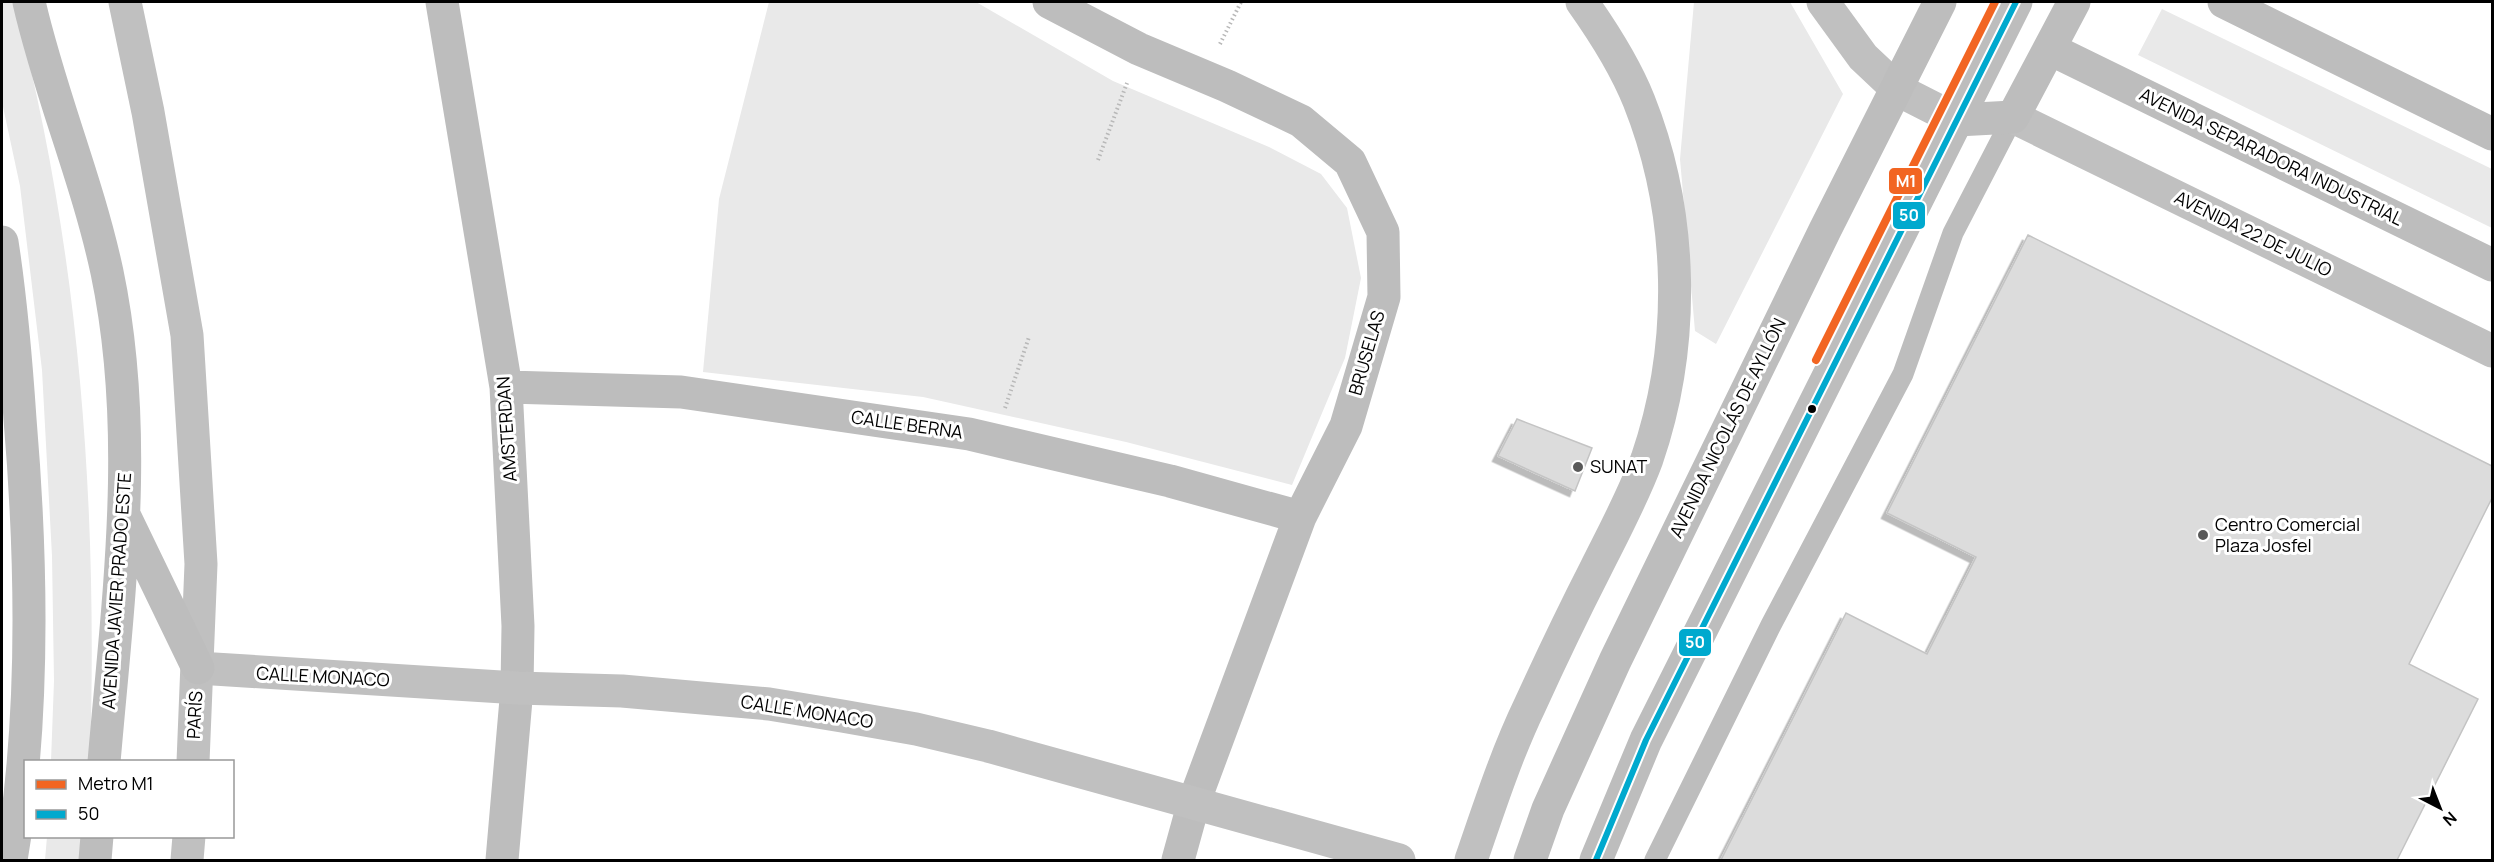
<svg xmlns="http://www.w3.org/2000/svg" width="2494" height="862" viewBox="0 0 2494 862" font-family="Manrope,sans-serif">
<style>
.green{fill:#e9e9e9}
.building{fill:#dcdcdc;stroke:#c4c4c4;stroke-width:1.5;filter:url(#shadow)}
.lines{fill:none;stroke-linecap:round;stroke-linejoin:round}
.path{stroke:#b8b8b8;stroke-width:4;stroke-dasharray:1.5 3;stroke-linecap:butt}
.lane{stroke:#bdbdbd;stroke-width:21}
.street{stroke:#bdbdbd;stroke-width:33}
.secondary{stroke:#c0c0c0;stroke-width:33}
.primary{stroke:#bdbdbd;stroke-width:33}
.bus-1-casing{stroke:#fff;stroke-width:10}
.bus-1{stroke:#00a9ce;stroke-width:6}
.metro-1-casing{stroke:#fff;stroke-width:12}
.metro-1{stroke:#f26522;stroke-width:8}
.bus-dot{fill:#000;stroke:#fff;stroke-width:2}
.poi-dot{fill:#595959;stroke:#fff;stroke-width:2}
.labels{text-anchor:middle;stroke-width:6;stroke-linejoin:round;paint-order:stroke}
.street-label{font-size:18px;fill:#000;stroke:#fff}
.poi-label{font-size:18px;fill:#000;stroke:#fff;text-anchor:start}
.line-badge{stroke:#fff;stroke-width:2}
.badge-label{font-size:16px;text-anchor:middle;font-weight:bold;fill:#fff}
</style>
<defs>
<filter id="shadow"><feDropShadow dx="-5.5" dy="5.5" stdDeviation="0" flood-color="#0004"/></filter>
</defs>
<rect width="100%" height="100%" fill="#fff"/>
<path class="green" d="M2 2H14C80 249 98 506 90 761H51L54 681 52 556 42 370 20 186 2 102Z
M769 2H976L1113 81 1269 147 1321 174 1347 208 1361 278 1345 358 1292 485 1126 442 923 397 703 372 719 199Z
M1694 2H1790L1843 94 1716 344 1695 331 1680 159Z
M2162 9 2492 169V228L2138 55Z
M47 837H84L82 860H45Z"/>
<path class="building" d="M2028 235 2492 466V498L2409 664 2478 699 2397 860H1721L1846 613 1927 654 1976 557 1887 513Z
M1517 419 1592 448 1575 491 1498 456Z"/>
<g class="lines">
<path class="path" d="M1220 44 1241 2
M1098 160 1127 83
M1005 408 1029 337"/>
<path class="lane" d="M1655 860 1771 625 1903 374 1953 233 2013 117"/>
<path class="street" d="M442 2 506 387 518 626 517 688 502 860
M1049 2 1139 49 1227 86 1301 121 1350 162 1383 232 1384 297 1346 426 1300 517 1194 802 1178 860
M506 387 681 392 969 434 1170 481 1300 517"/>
<path class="secondary" d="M125 2 148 112 187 335 201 564 193 762
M1823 2 1863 57 1898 90 1957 120
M2013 117 2492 351
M198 668 517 688 622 691 769 704 842 716 916 729 988 746 1399 860
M187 860 189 836
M1471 860C1489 808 1506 755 1530 705 1551 659 1573 613 1596 568 1614 532 1633 497 1647 459 1686 345 1684 214 1639 101 1625 66 1604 33 1582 2"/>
<path class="primary" d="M29 2C50 94 87 179 107 272 141 434 118 599 104 762
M2224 2 2492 134
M2050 49 2492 265
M1957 120 2013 117 2074 2
M2 242C11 300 16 360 20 419 32 562 35 718 11 860
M125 517 198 668
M95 860 97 836
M1530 860 1548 809 1615 661 1825 230 1940 2
M1596 860 1646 740 2016 2"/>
<defs>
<path id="bus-1" d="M1596 860 1646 740 2016 2"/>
</defs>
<use href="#bus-1" class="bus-1-casing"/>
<use href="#bus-1" class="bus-1"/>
<defs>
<path id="metro-1" d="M1816 360 1995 2"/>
</defs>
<use href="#metro-1" class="metro-1-casing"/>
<use href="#metro-1" class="metro-1"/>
</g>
<circle class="bus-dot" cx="1812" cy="409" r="5"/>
<g class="poi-dot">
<circle cx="1578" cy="467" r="6"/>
<circle cx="2203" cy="535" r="6"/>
</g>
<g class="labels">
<g class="street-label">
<text transform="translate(2271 157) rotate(26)" y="6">AVENIDA SEPARADORA INDUSTRIAL</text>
<text transform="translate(2253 234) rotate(26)" y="6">AVENIDA 22 DE JULIO</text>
<text transform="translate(1367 353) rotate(-74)" y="6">BRUSELAS</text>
<text transform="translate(907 425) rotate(8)" y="6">CALLE BERNA</text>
<text transform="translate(1728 428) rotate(-64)" y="6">AVENIDA NICOLÁS DE AYLLÓN</text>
<text transform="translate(507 429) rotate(-94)" y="6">AMSTERDAN</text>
<text transform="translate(117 591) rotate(-86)" y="6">AVENIDA JAVIER PRADO ESTE</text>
<text transform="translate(323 677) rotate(3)" y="6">CALLE MONACO</text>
<text transform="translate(807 712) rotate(9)" y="6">CALLE MONACO</text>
<text transform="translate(195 715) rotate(-87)" y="6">PARÍS</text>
</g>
<g class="poi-label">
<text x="1590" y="473">SUNAT</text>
<text x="2215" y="531">Centro Comercial<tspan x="2215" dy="21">Plaza Josfel</tspan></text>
</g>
</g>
<g class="line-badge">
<rect x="1888" y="167" width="35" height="28" rx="6" fill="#f26522"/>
<rect x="1892" y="201" width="34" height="29" rx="6" fill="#00a9ce"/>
<rect x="1678" y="628" width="34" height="29" rx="6" fill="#00a9ce"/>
</g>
<g class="badge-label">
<text x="1906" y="187">M1</text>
<text x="1909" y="221">50</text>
<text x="1695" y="648">50</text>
</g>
<rect width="2494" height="862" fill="none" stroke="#000000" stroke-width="6"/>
<rect x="24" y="760" width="210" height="78" fill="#ffffff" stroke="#999999" stroke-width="1.5"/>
<rect x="36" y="780" width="30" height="9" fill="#f26522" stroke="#999999" stroke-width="1.5"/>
<text x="78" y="790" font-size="18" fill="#000000">Metro M1</text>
<rect x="36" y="810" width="30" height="9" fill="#00a9ce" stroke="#999999" stroke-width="1.5"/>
<text x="78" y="820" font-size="18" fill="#000000">50</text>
<g transform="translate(2440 808) rotate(138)" stroke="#ffffff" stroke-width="4.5" paint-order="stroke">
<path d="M0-4.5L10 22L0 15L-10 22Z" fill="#000000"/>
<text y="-9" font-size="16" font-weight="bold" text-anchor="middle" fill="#000000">N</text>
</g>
</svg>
